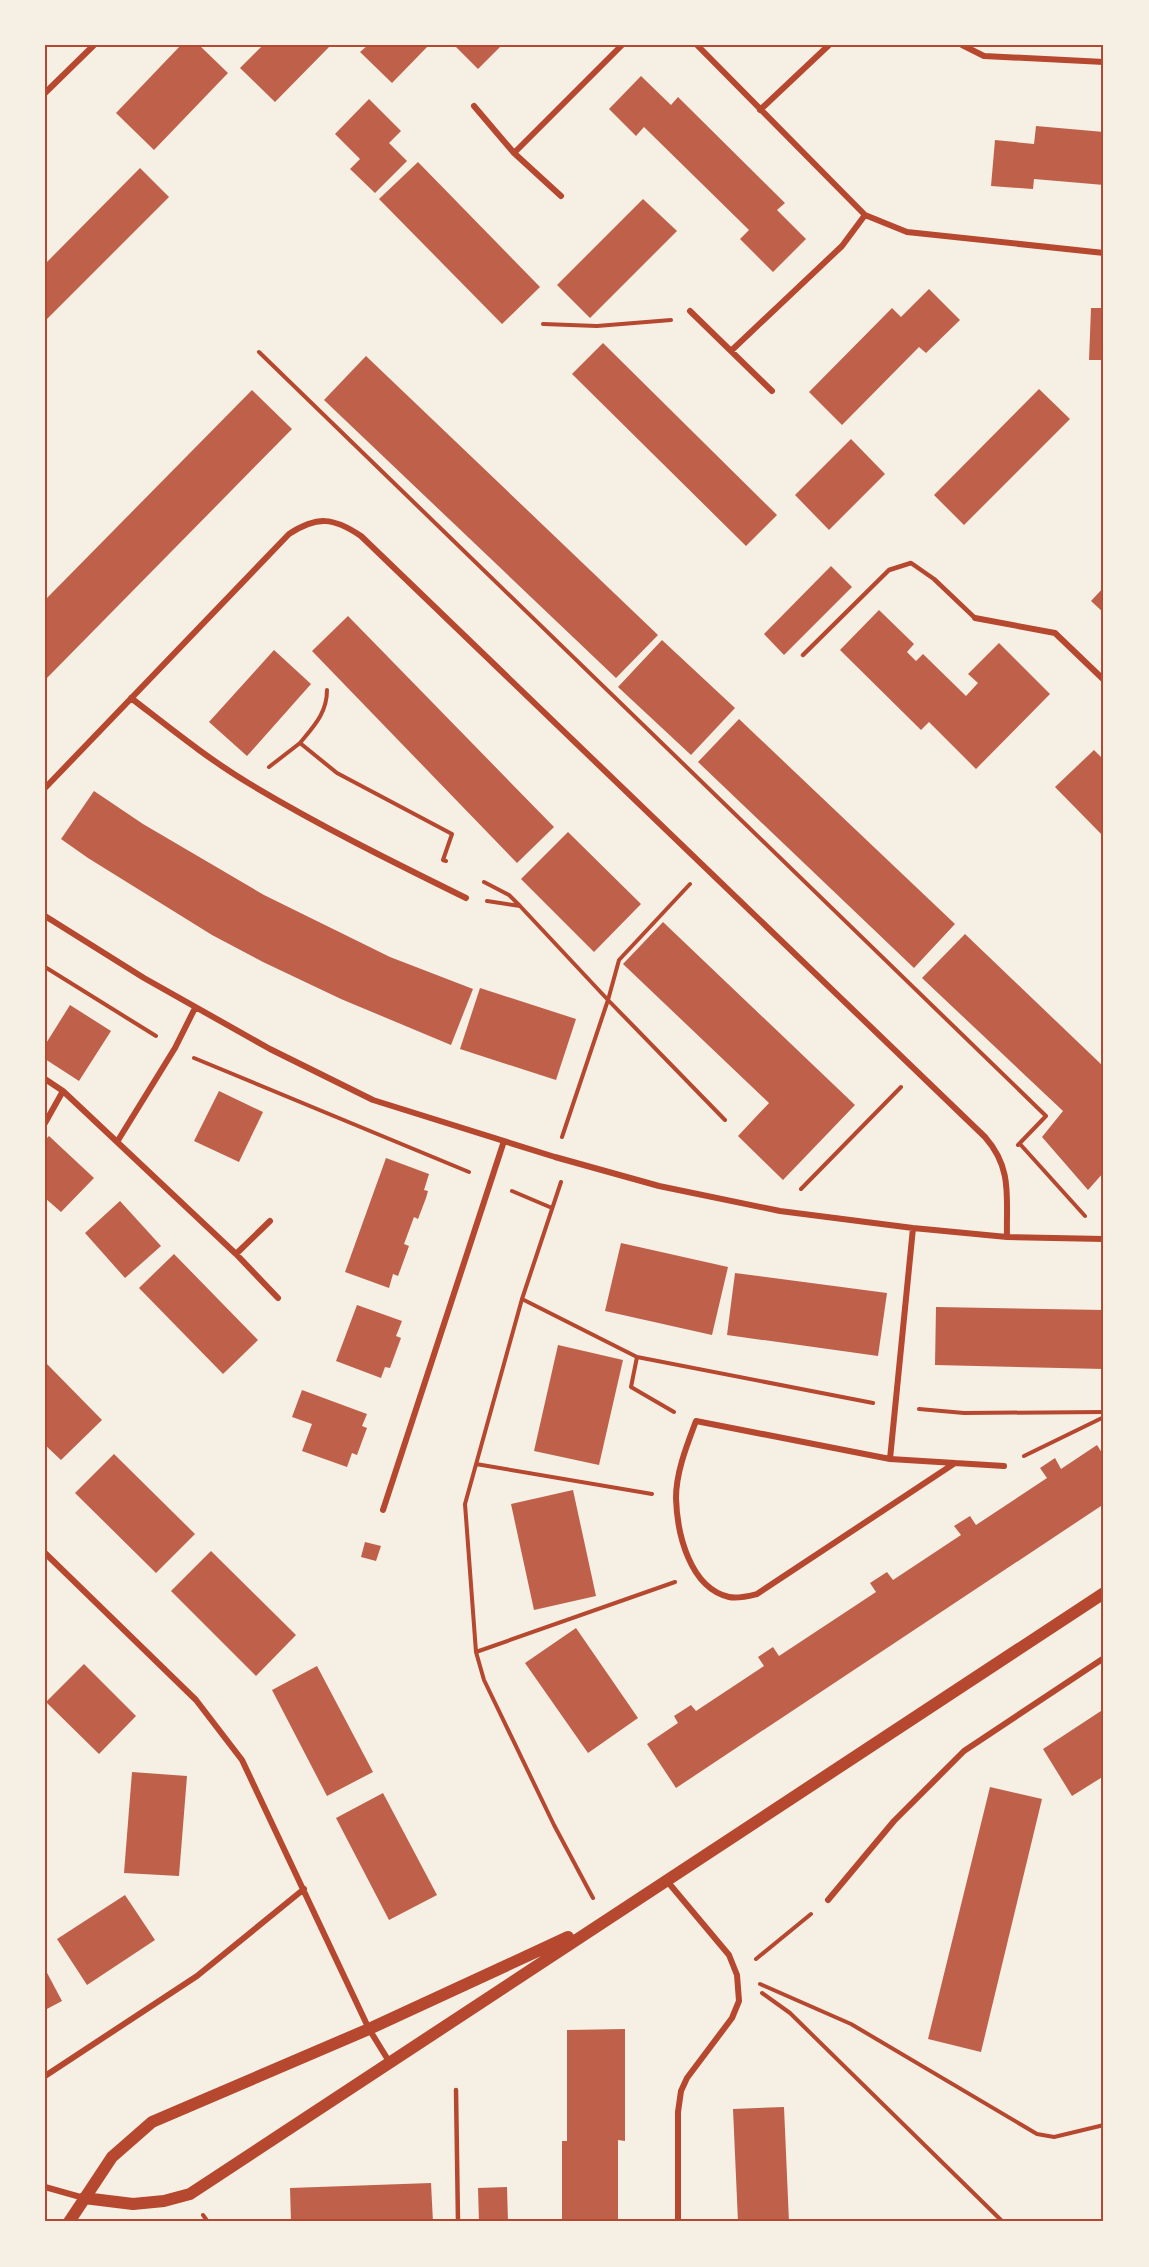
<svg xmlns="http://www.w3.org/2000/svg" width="1149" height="2267" viewBox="0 0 1149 2267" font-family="Georgia,serif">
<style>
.building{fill:#bf614a}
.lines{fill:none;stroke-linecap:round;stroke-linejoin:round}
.path{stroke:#b5482f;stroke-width:4}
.service{stroke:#b5482f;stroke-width:4.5}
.minor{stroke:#b5482f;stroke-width:6}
.secondary{stroke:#b5482f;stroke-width:12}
.neatline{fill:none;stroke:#b5482f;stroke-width:2}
</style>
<rect width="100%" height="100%" fill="#f6efe4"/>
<path class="building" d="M181 45H199L228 73 154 150 116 113Z
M263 45H331L275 102 240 68Z
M368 45H429L392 83 360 52Z
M454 45H502L478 69Z
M641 76 671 105 678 97 785 203 777 210 806 239 773 272 740 239 749 230 644 127 636 136 609 109Z
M369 99 401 131 389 143 407 161 375 193 350 169 360 159 335 134Z
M1036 126 1104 132V185L1034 179 1033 189 991 186 995 140 1034 144Z
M418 162 540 287 502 324 379 199Z
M140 168 169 197 45 321V264Z
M643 199 677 231 590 318 557 285Z
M929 289 960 320 926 353 919 347 842 425 809 392 892 308 901 317Z
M1091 308H1104V360H1089Z
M603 343 777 515 746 546 572 374Z
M366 356 658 635 616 678 324 400Z
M1039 389 1070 419 964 525 934 495Z
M252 390 292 429 45 680V600Z
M851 439 885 474 829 530 795 495Z
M831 566 852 587 784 655 764 634Z
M1104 587V613L1091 601Z
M879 610 914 644 907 652 916 661 923 654 966 696 978 683 968 674 999 643 1050 694 976 769 929 722 921 730 840 650Z
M348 616 554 827 517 863 312 651Z
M662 640 735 708 691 755 618 687Z
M274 650 311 684 247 756 209 722Z
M739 719 955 924 914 968 698 762Z
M1094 750 1104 760V837L1055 787Z
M94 791 143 824 264 895 390 957 473 989 451 1045 341 999 263 962 212 935 88 858 61 839Z
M568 832 641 904 594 952 521 879Z
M663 922 855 1105 783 1180 738 1136 769 1103 623 964Z
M965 934 1104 1067V1172L1088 1190 1042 1137 1063 1111 922 978Z
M480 988 576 1019 556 1080 460 1049Z
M70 1005 111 1031 79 1081 45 1059V1045Z
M219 1091 263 1112 239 1162 194 1141Z
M49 1136 94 1178 61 1212 45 1198V1140Z
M386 1158 429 1174 424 1190 428 1191 426 1198 418 1219 414 1217 404 1244 409 1246 401 1268 398 1276 393 1274 389 1288 345 1272Z
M120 1201 161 1246 125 1278 85 1233Z
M621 1243 728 1267 712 1335 605 1311Z
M174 1254 258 1340 223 1374 139 1288Z
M735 1273 887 1293 878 1356 727 1335Z
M357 1305 402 1321 396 1336 401 1338 390 1368 385 1367 381 1378 336 1361Z
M936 1307 1104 1310V1369L935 1365Z
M558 1345 623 1360 599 1465 534 1451Z
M47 1364 102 1420 61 1460 45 1445Z
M302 1390 367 1414 362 1426 367 1428 364 1436 357 1455 352 1453 347 1467 302 1451 312 1424 292 1417Z
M1097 1445 1104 1456V1504L676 1788 647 1744 678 1723 674 1716 691 1705 696 1711 764 1666 758 1657 773 1647 779 1656 876 1592 870 1583 887 1572 893 1580 961 1535 954 1526 970 1516 976 1525 1047 1478 1040 1468 1055 1458 1061 1469Z
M114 1454 195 1534 156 1573 75 1493Z
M573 1490 596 1596 534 1610 511 1504Z
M365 1542 381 1546 376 1561 361 1557Z
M211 1551 296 1635 256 1676 171 1591Z
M576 1628 638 1718 588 1753 525 1663Z
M84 1664 136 1716 99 1754 46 1702Z
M317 1666 373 1772 327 1796 272 1690Z
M1104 1709V1776L1072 1796 1043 1749Z
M132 1772 187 1776 179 1876 124 1873Z
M990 1787 1042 1799 981 2052 928 2039Z
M383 1793 437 1895 389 1920 336 1818Z
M125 1895 155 1940 87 1985 57 1939Z
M45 1969 62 2001 45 2010Z
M625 2029V2141L618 2140V2222H562V2141H567V2030Z
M784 2107 789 2222H738L733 2109Z
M431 2183 433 2222H291L290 2188Z
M507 2187 508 2222H479L478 2188Z"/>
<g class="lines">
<path class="path" d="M543 324 597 326 671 320
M259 352 1046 1116 1018 1145
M300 743C314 726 327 713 327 690
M269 767 300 743 337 773 452 834 443 860 446 861
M484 882 509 895 520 906
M487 901 520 906 608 1000 725 1120
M45 967 156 1036
M194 1058 469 1172
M562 1137 608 1000 619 960 690 884
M1020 1144 1085 1216
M561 1182 522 1299 465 1504 476 1652 484 1680 554 1825 593 1898
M801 1189 901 1087
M512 1191 552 1208
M522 1299 637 1357 631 1387 674 1412
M637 1357 873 1403
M919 1409 964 1413 1104 1412
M1024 1456 1104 1417
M476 1464 652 1494
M476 1652 675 1582
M756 1959 811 1914
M760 1984 851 2024 1037 2134 1054 2137 1104 2125
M762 1993 790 2013 1003 2222
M203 2215 208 2222"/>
<path class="service" d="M803 655 889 570 911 563 934 579 975 618
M456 2090 458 2222"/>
<path class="minor" d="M697 45 865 215 907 232 1104 253
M962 45 984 56 1104 62
M45 93 94 45
M474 106 514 153 561 196
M760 110 829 45
M514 153 622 45
M690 311 772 391
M732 350 842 246 865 215
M975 618 1055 633 1104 680
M131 698C170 728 208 759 250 784 320 826 393 862 466 898
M45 788 289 534C317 516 333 517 361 536L985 1137C1013 1169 1006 1197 1007 1237
M45 916 144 978 270 1049 373 1100 555 1157 659 1186 780 1211 913 1228 1007 1237 1104 1239
M45 1079 63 1091 236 1254 278 1298
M45 1123 63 1091
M117 1142 175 1048 195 1008
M913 1228 890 1459 696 1421C687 1445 676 1472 676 1498 677 1534 690 1588 729 1597 738 1599 749 1596 757 1594L955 1463 1004 1466
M236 1254 270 1221
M890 1459 955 1463
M383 1510 504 1141
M45 1553 196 1700 242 1760 369 2029 390 2063
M667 1881 729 1955 737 1975 739 2001 732 2018 687 2078 681 2091 678 2112V2222
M828 1900 894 1821 964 1751 1104 1658
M45 2076 197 1976 304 1889
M45 2187 84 2198"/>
<path class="secondary" d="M84 2198 133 2204 164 2201 190 2194 1104 1593
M69 2222 112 2157 152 2122 369 2029 568 1937"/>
</g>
<rect width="1149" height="2267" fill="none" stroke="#f6efe4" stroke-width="93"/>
<rect x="46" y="46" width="1056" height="2174" class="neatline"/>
</svg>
